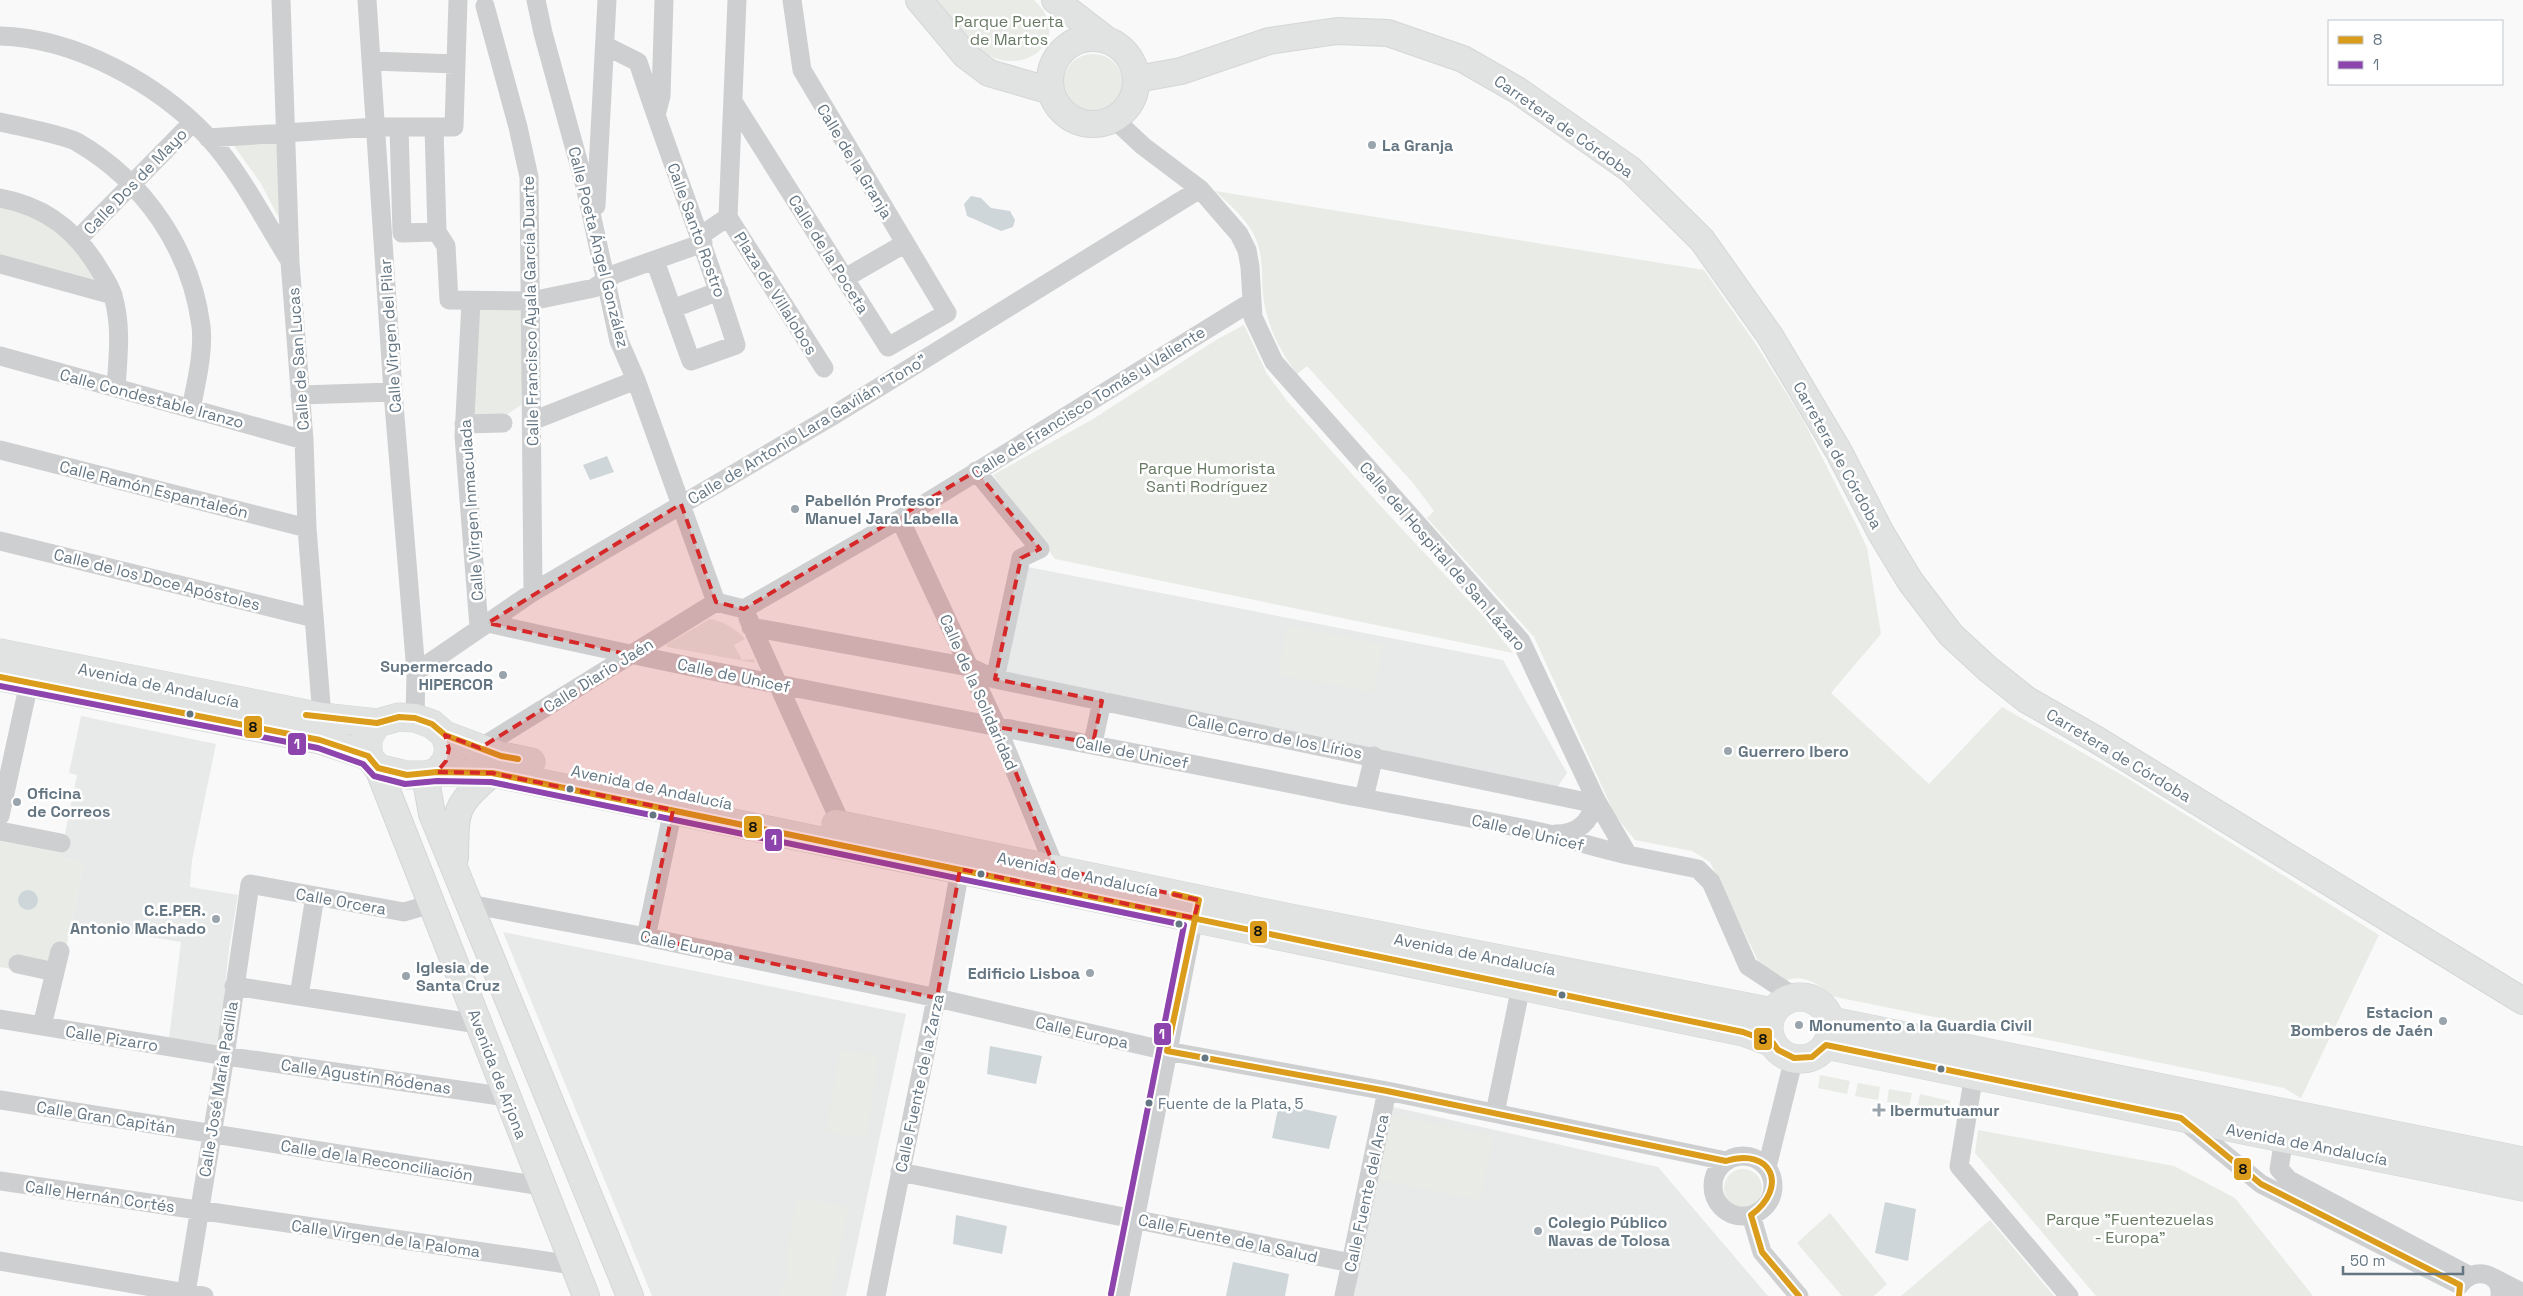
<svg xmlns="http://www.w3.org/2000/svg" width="2523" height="1296" viewBox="0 0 2523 1296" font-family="'Space Grotesk',sans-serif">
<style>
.built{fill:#e8e9e9}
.green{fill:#e8ebe6}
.water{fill:#ced6d9}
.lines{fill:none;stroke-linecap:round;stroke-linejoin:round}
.secondary-casing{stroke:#d5d6d7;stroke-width:28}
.primary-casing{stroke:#d5d6d7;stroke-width:29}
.street{stroke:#cecfd0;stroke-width:19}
.secondary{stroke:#e1e2e2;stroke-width:26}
.primary{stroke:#e1e2e2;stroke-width:28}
.bus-1-casing{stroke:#fff;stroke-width:10}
.bus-2-casing{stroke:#fff;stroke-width:10}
.bus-1{stroke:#da9c1a;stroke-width:6}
.bus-2{stroke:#8e44ad;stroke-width:6}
.marked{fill:#d62828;fill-opacity:0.2;stroke:#d62828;stroke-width:4;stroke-dasharray:10 6;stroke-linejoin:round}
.poi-dot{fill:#99a4ac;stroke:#fff;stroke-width:2}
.bus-dot{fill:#657683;stroke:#fff;stroke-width:2}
.labels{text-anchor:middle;stroke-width:5;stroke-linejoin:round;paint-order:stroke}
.bus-label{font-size:15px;fill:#657683;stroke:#fff;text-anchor:start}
.park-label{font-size:16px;fill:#687a64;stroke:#fff}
.street-label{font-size:16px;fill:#657683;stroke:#fff}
.poi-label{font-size:16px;font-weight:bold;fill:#657683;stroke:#fff;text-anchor:start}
.line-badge{stroke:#fff;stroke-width:2}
.badge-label{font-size:14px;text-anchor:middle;font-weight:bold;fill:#fff}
.pale-badge-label{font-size:14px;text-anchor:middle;font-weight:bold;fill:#111}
</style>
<rect width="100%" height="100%" fill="#f9f9f9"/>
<path class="built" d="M1028 567 1503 660 1567 773 1556 789 1006 672Z
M81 716 216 744 192 860 190 887 238 895 229 949 219 1045 169 1038 181 942 71 924 83 863 60 858 77 775 69 773Z
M503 932 906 1014 846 1296H652Z
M1389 1106 1658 1167 1768 1296H1349Z"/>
<path class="green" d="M937 0H1034C1074 37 1028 75 990 56 966 44 952 20 937 0Z
M1063 84a30 30 0 1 1 60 0a30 30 0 1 1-60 0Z
M276 142 280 145V220L260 182 232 143Z
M1215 191 1704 270 1755 343 1803 420 1856 524 1867 548 1881 634 1831 693 1929 784 2002 707 2122 775 2379 935 2301 1098 2284 1088 1831 996C1820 984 1799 971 1783 983L1762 969 1710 862 1692 851 1635 840 1615 815 1534 637 1427 518 1434 511 1413 483 1307 366 1297 374C1279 349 1266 325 1263 294 1261 274 1264 257 1255 237 1247 219 1230 205 1215 191Z
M0 205C57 222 77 244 107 293L0 264Z
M518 306 524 312 521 405 502 418H471L474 307Z
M1244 325 1267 374 1288 402 1376 501 1485 618 1513 653 1055 559 993 475 1093 419 1216 340Z
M710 619C725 622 735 628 745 639L734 645 742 660 754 659 755 663 667 647V644Z
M1288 625 1384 644 1373 692 1278 675Z
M0 841 61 853 60 858 83 863 60 978 0 967Z
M840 1050 879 1056 866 1138 826 1132Z
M1820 1075 1850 1081 1847 1094 1818 1088Z
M1858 1083 1880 1087 1878 1100 1855 1096Z
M1889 1089 1912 1093 1909 1107 1887 1102Z
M1920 1094 1950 1101 1947 1114 1917 1108Z
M1390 1115 1494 1136 1480 1200 1379 1180Z
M1978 1130 2174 1166 2235 1198 2313 1296H2096L1975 1153Z
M1724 1188a19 19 0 1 1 38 0a19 19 0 1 1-38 0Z
M797 1197 848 1207 831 1296H778L787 1278 786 1255Z
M1830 1213 1887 1284 1874 1296H1842L1797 1243Z
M1990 1220 2054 1296H1901Z"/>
<path class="water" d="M971 196 981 198 991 208 1010 211 1015 220 1013 227 1001 231 967 216 964 204Z
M607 456 614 472 590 480 583 465Z
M18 900a10 10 0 1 1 20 0a10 10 0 1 1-20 0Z
M990 1046 1042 1056 1036 1084 987 1074Z
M1279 1104 1337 1116 1329 1149 1272 1138Z
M1885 1202 1916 1209 1908 1261 1875 1253Z
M956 1215 1007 1226 1002 1254 953 1244Z
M1233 1262 1289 1274 1285 1296H1226Z"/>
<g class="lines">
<defs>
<path id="secondary" d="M919 0 965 55 989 73 1051 91
M1055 0 1107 40
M1050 81a43 43 0 1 1 86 0a43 43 0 1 1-86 0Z
M1137 79 1181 71 1269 41 1337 31 1388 33 1463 59 1517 90 1631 170 1702 240 1770 336 1839 452 1881 533 1910 581 1951 635 1988 669 2027 700 2097 740 2523 1001
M378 768 586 1296
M425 775 432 814 630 1296
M455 858C456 808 454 807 492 773"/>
<path id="primary" d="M0 653 322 717 377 723 399 717 415 718 432 724 445 735 449 749 446 761 437 772 425 775H407L378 768 368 756V738L377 723
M0 677 320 740 368 756
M445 735 501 756 531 762
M437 772 492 773 1743 1032 1773 1043
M836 824 1285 917 1773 1012
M1769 1028a31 31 0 1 1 62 0a31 31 0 1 1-62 0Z
M1831 1021 2523 1161
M1826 1045 2523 1187"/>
</defs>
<use href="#secondary" class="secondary-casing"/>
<use href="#primary" class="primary-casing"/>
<path class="street" d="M281 0 290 262 304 440 307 528 322 717
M367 0 393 392 416 672 415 718
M536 0 543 33 585 186 619 341 636 380 716 602
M485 6 518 127 529 177 533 592
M0 36C75 38 157 83 208 137 241 173 264 220 290 261
M606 46 638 62C669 157 706 249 736 345L691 361 655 261
M372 61 456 64
M734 103 888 347 947 313 802 70 792 0
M656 115 661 96 664 0
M1114 119 1143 146 1200 189 1239 234 1247 250 1250 267 1253 317 1274 362 1521 641 1596 800 1628 855 1698 869 1711 882 1748 966 1795 997
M0 122C15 125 66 136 77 142 144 181 191 249 201 326 204 352 196 383 191 409
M399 127 402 233 437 232 434 127
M208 138 376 127H454L458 0
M0 198C45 206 76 230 99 269 104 277 111 287 113 296 122 326 118 357 116 388
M596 206 607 0
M728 217 824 368
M437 232 446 246 449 300 531 301 594 288 615 274 703 243
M700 236 728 217 737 0
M79 238 192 123
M0 264 113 295
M845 278 904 244
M471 302 464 436 479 627
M672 309 719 291
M0 356 304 440
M300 395 393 392
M532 421 636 380
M464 424 503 423
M0 450 307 528
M976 471 1040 549 1021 558 995 679
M900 519 997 727 1055 868
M0 541 314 618
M716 602 744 609 900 519 1251 302
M748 618 842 826
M488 623C769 687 1054 735 1336 793 1407 807 1479 818 1549 834 1575 841 1601 849 1628 855
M751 627 969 667 995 679 1582 801
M416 672 533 592 834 415 1200 189
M1093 743 1102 701
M480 748 716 602
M1364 798 1374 756
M0 816 29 683
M0 831 61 843
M1555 834C1579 834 1590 822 1596 800
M469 904 646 937 937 998 1167 1051 1387 1091 1726 1161
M646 937 673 810
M18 964 55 972
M234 986 478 1024
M299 996 315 896
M0 1019 225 1056 507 1097
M42 1026 60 951
M1974 1074 1959 1166 2069 1296
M0 1100 541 1186
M1495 1113 1521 986
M2183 1120 2261 1184 2460 1285
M2284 1139 2279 1169 2289 1180 2468 1275
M1713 1186a30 30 0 1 1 60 0a30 30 0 1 1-60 0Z
M1767 1167 1794 1058
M900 1172 1351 1263
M0 1181 573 1265
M1751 1215 1762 1252 1799 1296
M0 1261 204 1296
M2494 1278 2523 1293
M2460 1285C2472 1266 2503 1272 2500 1296
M186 1293 225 1056 250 884 404 912 431 904
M876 1296C903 1154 936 1012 960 869
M1120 1296 1196 908
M1344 1296 1387 1091"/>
<use href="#secondary" class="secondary"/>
<use href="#primary" class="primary"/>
<defs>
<path id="bus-1" d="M0 677 320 740 368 756 378 768 407 775 437 772 492 773 1743 1032 1773 1043 1778 1050 1794 1058 1812 1057 1826 1045 2181 1118 2261 1184 2460 1285 2459 1296
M306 715 377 723 399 717 415 718 432 724 445 735 501 756 518 759
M1174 894 1199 900 1167 1051 1387 1091 1726 1161C1772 1147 1789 1187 1751 1215L1762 1252 1799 1296"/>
<path id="bus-2" d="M0 686 318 748 363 764 374 776 405 784 437 781 491 782 1184 925 1111 1294"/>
</defs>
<use href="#bus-1" class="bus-1-casing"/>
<use href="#bus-2" class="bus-2-casing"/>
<use href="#bus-1" class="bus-1"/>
<use href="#bus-2" class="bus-2"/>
</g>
<path class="marked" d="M976 471 1040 549 1021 558 995 679 1102 701 1093 743 997 727 1055 868 1199 900 1194 918 960 869 937 998 646 937 673 810 492 773 437 772 446 761 449 749 445 735 480 748 631 655 488 623 681 504 716 602 744 609Z"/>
<g class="poi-dot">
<circle cx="1372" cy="145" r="5"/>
<circle cx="795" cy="509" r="5"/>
<circle cx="503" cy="675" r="5"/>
<circle cx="1728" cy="751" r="5"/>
<circle cx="17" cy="802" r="5"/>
<circle cx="216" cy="919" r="5"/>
<circle cx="1090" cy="973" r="5"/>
<circle cx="406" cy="976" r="5"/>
<circle cx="2443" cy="1021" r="5"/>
<circle cx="1799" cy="1025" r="5"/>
<path d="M1876.5 1102.5h5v5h5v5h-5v5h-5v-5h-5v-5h5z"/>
<circle cx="1538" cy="1231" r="5"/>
</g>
<g class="bus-dot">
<circle cx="190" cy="714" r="4.5"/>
<circle cx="570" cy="789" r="4.5"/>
<circle cx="653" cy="815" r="4.5"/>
<circle cx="981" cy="874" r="4.5"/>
<circle cx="1179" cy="924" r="4.5"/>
<circle cx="1562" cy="995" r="4.5"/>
<circle cx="1205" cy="1058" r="4.5"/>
<circle cx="1941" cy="1069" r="4.5"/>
<circle cx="1149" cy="1103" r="4.5"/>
</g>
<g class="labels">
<g class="bus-label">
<text x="1158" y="1109">Fuente de la Plata, 5</text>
</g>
<g class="park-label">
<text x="1009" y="27">Parque Puerta<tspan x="1009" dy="18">de Martos</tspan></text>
<text x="1207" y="474">Parque Humorista<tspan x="1207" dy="18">Santi Rodríguez</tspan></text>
<text x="2130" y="1225">Parque "Fuentezuelas<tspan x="2130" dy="18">- Europa"</tspan></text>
</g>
<g class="street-label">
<text transform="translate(1564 126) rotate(35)" y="6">Carretera de Córdoba</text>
<text transform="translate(855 161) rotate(59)" y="6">Calle de la Granja</text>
<text transform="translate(135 181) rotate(-46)" y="6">Calle Dos de Mayo</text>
<text transform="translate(697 230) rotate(70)" y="6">Calle Santo Rostro</text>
<text transform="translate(599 247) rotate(76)" y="6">Calle Poeta Ángel González</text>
<text transform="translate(829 254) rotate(58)" y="6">Calle de la Poceta</text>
<text transform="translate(776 293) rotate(58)" y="6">Plaza de Villalobos</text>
<text transform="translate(530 311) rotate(-91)" y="6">Calle Francisco Ayala García Duarte</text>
<text transform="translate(390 336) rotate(-94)" y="6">Calle Virgen del Pilar</text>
<text transform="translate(298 359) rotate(-94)" y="6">Calle de San Lucas</text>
<text transform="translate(152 398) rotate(15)" y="6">Calle Condestable Iranzo</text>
<text transform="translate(1088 402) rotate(-32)" y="6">Calle de Francisco Tomás y Valiente</text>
<text transform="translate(807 429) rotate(-31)" y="6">Calle de Antonio Lara Gavilán "Tono"</text>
<text transform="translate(1838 455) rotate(61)" y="6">Carretera de Córdoba</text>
<text transform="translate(154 489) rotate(14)" y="6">Calle Ramón Espantaleón</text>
<text transform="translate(471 510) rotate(-94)" y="6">Calle Virgen Inmaculada</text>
<text transform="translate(1443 556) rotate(49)" y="6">Calle del Hospital de San Lázaro</text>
<text transform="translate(157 579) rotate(14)" y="6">Calle de los Doce Apóstoles</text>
<text transform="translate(598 675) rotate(-32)" y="6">Calle Diario Jaén</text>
<text transform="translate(734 675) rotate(12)" y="6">Calle de Unicef</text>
<text transform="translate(159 685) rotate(12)" y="6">Avenida de Andalucía</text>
<text transform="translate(979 692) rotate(66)" y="6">Calle de la Solidaridad</text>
<text transform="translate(1275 736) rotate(11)" y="6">Calle Cerro de los Lírios</text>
<text transform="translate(1132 752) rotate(11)" y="6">Calle de Unicef</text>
<text transform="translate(2119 755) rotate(31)" y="6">Carretera de Córdoba</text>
<text transform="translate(652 787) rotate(12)" y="6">Avenida de Andalucía</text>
<text transform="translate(1528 832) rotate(13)" y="6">Calle de Unicef</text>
<text transform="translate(1078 874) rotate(12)" y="6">Avenida de Andalucía</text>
<text transform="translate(341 901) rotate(10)" y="6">Calle Orcera</text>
<text transform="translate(687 945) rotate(12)" y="6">Calle Europa</text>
<text transform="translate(1475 954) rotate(11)" y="6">Avenida de Andalucía</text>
<text transform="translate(1082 1032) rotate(13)" y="6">Calle Europa</text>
<text transform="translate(112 1038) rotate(9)" y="6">Calle Pizarro</text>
<text transform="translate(498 1074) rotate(69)" y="6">Avenida de Arjona</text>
<text transform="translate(366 1076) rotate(8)" y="6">Calle Agustín Ródenas</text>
<text transform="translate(919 1083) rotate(-78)" y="6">Calle Fuente de la Zarza</text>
<text transform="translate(218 1089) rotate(-81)" y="6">Calle José María Padilla</text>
<text transform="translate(106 1117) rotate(9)" y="6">Calle Gran Capitán</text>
<text transform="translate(2307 1144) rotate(11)" y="6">Avenida de Andalucía</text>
<text transform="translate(377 1160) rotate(9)" y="6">Calle de la Reconciliación</text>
<text transform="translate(1366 1193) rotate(-78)" y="6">Calle Fuente del Arca</text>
<text transform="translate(100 1196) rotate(8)" y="6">Calle Hernán Cortés</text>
<text transform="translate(386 1238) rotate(8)" y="6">Calle Virgen de la Paloma</text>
<text transform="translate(1228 1238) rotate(12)" y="6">Calle Fuente de la Salud</text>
</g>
<g class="poi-label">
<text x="1382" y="151">La Granja</text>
<text x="805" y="506">Pabellón Profesor<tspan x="805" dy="18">Manuel Jara Labella</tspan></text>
<text x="493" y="672" text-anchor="end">Supermercado<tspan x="493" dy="18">HIPERCOR</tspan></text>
<text x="1738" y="757">Guerrero Ibero</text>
<text x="27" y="799">Oficina<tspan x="27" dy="18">de Correos</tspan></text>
<text x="206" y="916" text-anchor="end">C.E.PER.<tspan x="206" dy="18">Antonio Machado</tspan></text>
<text x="416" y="973">Iglesia de<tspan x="416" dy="18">Santa Cruz</tspan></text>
<text x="1080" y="979" text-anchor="end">Edificio Lisboa</text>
<text x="2433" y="1018" text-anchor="end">Estacion<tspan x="2433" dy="18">Bomberos de Jaén</tspan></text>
<text x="1809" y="1031">Monumento a la Guardia Civil</text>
<text x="1890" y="1116">Ibermutuamur</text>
<text x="1548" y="1228">Colegio Público<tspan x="1548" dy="18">Navas de Tolosa</tspan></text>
</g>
</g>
<g class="line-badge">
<rect x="243" y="715" width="20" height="24" rx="5" fill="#da9c1a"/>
<rect x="287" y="732" width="20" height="24" rx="5" fill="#8e44ad"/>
<rect x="743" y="815" width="20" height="24" rx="5" fill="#da9c1a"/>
<rect x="764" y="828" width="19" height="24" rx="5" fill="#8e44ad"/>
<rect x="1249" y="920" width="19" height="24" rx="5" fill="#da9c1a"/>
<rect x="1153" y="1022" width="19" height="24" rx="5" fill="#8e44ad"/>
<rect x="1753" y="1027" width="20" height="24" rx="5" fill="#da9c1a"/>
<rect x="2233" y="1157" width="19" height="24" rx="5" fill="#da9c1a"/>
</g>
<g class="badge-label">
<text x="297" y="749">1</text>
<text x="774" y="845">1</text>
<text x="1162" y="1039">1</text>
</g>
<g class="pale-badge-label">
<text x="253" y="732">8</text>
<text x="753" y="832">8</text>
<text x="1258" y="936">8</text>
<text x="1763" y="1044">8</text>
<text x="2243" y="1174">8</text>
</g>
<rect x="2328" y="20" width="175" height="65" fill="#ffffff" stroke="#c1c8cd"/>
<rect x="2338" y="36" width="25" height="8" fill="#da9c1a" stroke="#c1c8cd"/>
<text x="2373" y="45" font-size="15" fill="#657683">8</text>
<rect x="2338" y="61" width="25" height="8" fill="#8e44ad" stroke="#c1c8cd"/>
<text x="2373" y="70" font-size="15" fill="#657683">1</text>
<path d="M2343 1266v8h120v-8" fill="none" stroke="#657683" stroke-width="2.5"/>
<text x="2350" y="1266" font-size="15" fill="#657683" stroke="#ffffff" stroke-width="4" paint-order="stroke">50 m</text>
</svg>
